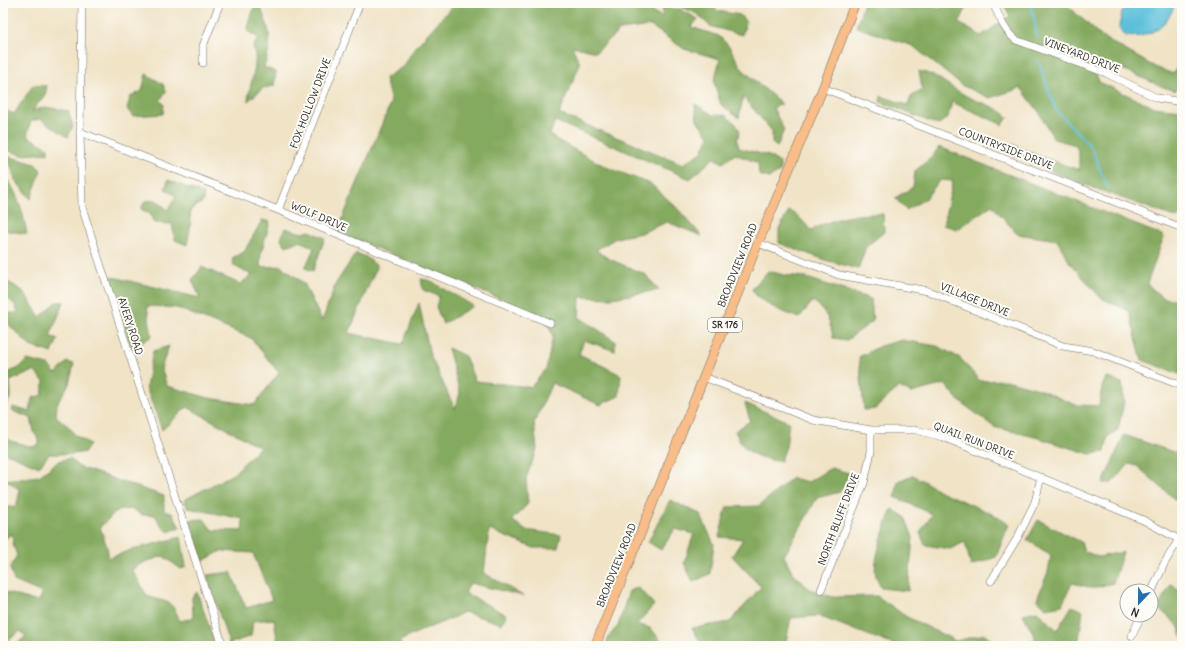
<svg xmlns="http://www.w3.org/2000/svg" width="1185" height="649" viewBox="0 0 1185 649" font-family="Delius,sans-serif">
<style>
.forest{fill:#84aa5f;stroke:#586a45}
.water{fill:#5cc0da;stroke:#447682}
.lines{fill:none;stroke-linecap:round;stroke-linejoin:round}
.stream{stroke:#5cc0da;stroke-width:2}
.minor-casing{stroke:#706b61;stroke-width:8}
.major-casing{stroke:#706b61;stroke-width:10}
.minor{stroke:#fff;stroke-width:7}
.major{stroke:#f8bd89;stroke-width:9}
.labels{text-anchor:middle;stroke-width:4;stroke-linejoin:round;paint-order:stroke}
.shield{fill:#fdfcf7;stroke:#6a6a68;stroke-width:1}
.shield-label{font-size:9px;font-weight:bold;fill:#2b2b2b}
.street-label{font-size:10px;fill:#2b2b2b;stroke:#fdfcf7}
</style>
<rect width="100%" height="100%" fill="#fdfcf7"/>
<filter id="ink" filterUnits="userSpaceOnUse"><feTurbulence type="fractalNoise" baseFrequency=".025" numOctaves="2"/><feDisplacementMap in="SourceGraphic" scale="8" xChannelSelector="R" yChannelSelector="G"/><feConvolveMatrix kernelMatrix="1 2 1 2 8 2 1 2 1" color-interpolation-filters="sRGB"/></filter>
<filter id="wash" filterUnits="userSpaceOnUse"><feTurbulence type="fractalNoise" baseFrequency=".012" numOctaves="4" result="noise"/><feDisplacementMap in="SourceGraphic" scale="16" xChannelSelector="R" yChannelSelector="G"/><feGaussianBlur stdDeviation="0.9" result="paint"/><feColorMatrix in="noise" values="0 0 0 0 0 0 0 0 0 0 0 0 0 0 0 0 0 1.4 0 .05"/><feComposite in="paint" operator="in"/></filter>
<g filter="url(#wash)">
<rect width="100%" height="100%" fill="#f0e3c6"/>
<path class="forest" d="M455 3H643L648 9 662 17 663 7 680 9 698 19 691 27 719 36 729 46 742 69 782 104 773 108 784 130 777 147 772 143V131L743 97 739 118 721 105 714 82 720 59 684 49 651 26 620 30 596 52 572 46 580 64 559 114 683 164 702 152 709 136 697 120 695 104 713 115H725L735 123 740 131 737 140 739 148 769 156 780 163V172L769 178 759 175 758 163 735 154 723 163 714 158 690 179 555 121 550 134 557 140 606 167 651 184 675 206 702 236 667 222 641 233 616 238 596 250 609 259 645 274 659 290 612 298 580 297 579 317 615 341V351L584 340 579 354 621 375 619 396 600 405 552 383 534 423 537 449 526 478 528 504 512 520 525 530 561 535 558 548H534L489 530 484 573 523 596 470 583 465 593 507 615 502 624 464 612C443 624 420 629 399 642L403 646H278L274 619 253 621 251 636 229 644 207 575 231 572 246 608 272 600 253 553 221 551 203 561 190 520 204 519 212 530 242 531 243 519 188 508 184 500 233 474 260 447 187 407 162 430 146 387 153 351 169 346 161 368 167 386 209 398 254 405 279 373 251 338 177 308 147 306 152 336 132 349 109 276 200 298 192 280 202 267 240 284 252 275 234 266 232 258 244 252 262 220 270 222 261 253 260 267 281 266 304 283 322 321 336 283 356 253 366 257 377 266 349 333 403 344 419 303 430 355 455 409 460 393 448 348 465 356 475 381 531 387 546 369 553 336 544 317 337 232 391 102 385 78 404 66 413 50Z
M673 3H710L718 11 740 15 746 22 742 35 710 26 697 14Z
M864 3H930L938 9 946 3H969L959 23 981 36 1010 16 1003 3H1065L1102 37 1155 67 1173 74 1182 58V82L1175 91C1147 83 1121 64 1092 61L1099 82 1154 107 1182 110V214L1177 218 1083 184 1008 153 1012 144 1039 156 1079 170V155L1076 145 1054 139 1039 112 1021 88 990 98 961 85 913 46 856 27Z
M259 5C271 30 273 41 264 67L276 72 274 86 263 88 248 101C249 82 260 65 253 47L259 38 247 31 254 7Z
M919 71C940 76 945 84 963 94 977 103 996 105 1008 117L1003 125 952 102 948 117 938 125 880 102 881 96 908 105 911 97 922 89Z
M146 74 163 84 166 92 160 100 164 104 163 114 132 116 127 109 130 97 142 91Z
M33 85 47 86 45 95 32 111 45 107 68 111 73 126 68 137 40 119 31 121 27 136 48 148V153L22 155 3 149V109L14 114Z
M939 147 1164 236 1147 284 1163 298 1182 300V375L1142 360 1129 311 1101 298 1070 263 1057 240 1017 234 992 205 957 229 943 225 953 181 940 180 925 199 906 210 895 198 913 187 915 171 932 157Z
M8 156 35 164 41 170 31 199 15 180Z
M3 174C18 191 23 212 27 234L3 230Z
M168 180 204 194 203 202 190 210 191 223 187 245 175 240 172 224 154 223 150 214 141 209 145 201 156 200 168 210 176 196 165 189Z
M789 211 798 216 811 230C834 218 856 213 883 214L884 232 866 247 858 269 825 260 779 243V229Z
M285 228 302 233 310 231 325 238 313 271 305 268 314 248 300 241 286 246 281 239Z
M768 271 784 275 804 277 871 299 873 321 847 340 833 338C831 323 825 309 813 301L799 318C786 313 758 303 752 289Z
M3 279 23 291 40 317 57 302H64L50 336 58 339 52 353 30 346 9 325 8 313H18L15 305 3 294Z
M421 279C437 281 435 285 447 291 456 296 464 300 473 306L443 324 436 307 439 296 423 290Z
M902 340 937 346 960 358 980 381 1006 380 1039 389 1076 405 1099 406 1102 387 1106 377 1122 383 1124 402 1118 430 1108 436 1105 452 1090 454 1035 437 994 427 958 400 945 384 911 393 899 387 875 409 864 410 859 357 880 346Z
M27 360 48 365 56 374 67 362 74 364 69 384 57 404 56 416 69 427 75 435 90 444 85 452 73 454H49L39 467 9 454H3V433L11 441 33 447 40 443 34 432 31 418 12 411 13 407 30 412 32 398 42 395 44 382 34 371 10 381 11 396 5 409 3 410V362L7 373 19 368Z
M745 403 789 422 786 447 780 462C757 457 744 454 735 431L750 421Z
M1124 435 1182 455V502L1179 503 1137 466 1129 464 1112 483H1103Z
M70 458 79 467 164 496V511L172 513 180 527 169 532 162 527 155 515H142L132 509 117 511 100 527 107 547 109 558 134 549 181 537 186 567 181 569 163 556 145 562 132 569 147 596C169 604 170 597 180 621L193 618 192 597 197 592 216 646H15L26 636 20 631 7 641 3 639V605L5 604 3 594 5 592 38 602 42 593 14 581 10 568 17 555 13 545 12 533 3 541V527L6 524 5 507H16L20 490 6 480 39 476 59 461Z
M831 468 849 473 840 492 817 498 784 556 794 575 810 589 833 597 877 596 907 617 956 641 985 634 999 646H897L818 616 791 618 785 646 702 645 692 628 730 622 761 587 732 556 743 539 719 537 727 507 759 506 792 478 808 482Z
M913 475 942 492 999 517 1009 524 996 557 971 566 965 542 950 549 925 545 920 533 932 514 895 497 898 481Z
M670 500 700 514 714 544 710 574 693 582 684 563 694 534 675 529 661 550 648 542Z
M892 509 905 517 913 537 908 591 881 588C879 584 877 580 876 576 872 562 886 523 892 509Z
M1038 520 1081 542 1084 551 1098 557 1123 552 1113 583 1093 588 1072 583 1062 605 1046 608 1037 599 1048 572 1051 555 1027 540Z
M1171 584 1182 591V637L1178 626 1158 607Z
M638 587 654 605 637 624 650 628 660 639V646H605L610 635 618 626 629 591Z
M1072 606 1083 611 1078 646H1016L1036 639 1023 614 1037 611 1057 630Z"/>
<path class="water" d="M1133 3H1175C1169 25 1148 40 1125 36L1119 27 1122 11Z"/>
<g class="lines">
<path class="stream" d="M1030 3C1033 11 1037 31 1036 38
M1038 61 1056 110 1091 147 1107 187"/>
</g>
</g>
<g filter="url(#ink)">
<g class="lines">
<defs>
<path id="minor" d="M82 3 80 132 82 207 223 646
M993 3C999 16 1004 31 1016 40L1106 73 1157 98 1182 102
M203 63V46L220 3
M823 88 1182 228
M80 132 278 210 550 323
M278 210 360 3
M758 243 839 275 928 291 1063 346 1093 351 1182 386
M704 377 813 420 871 430H916L943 437 1143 520 1182 541
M991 581 1018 537 1035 502 1041 477
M821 590 864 483 871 452V430
M1151 593 1164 564 1179 539
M1132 636 1141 615"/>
<path id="major" d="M595 646 758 243 823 88 855 3"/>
</defs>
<use href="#minor" class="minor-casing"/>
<use href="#major" class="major-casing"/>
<use href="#minor" class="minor"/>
<use href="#major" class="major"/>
</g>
</g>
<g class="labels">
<rect class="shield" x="708" y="318" width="34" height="14" rx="3"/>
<g class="shield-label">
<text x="725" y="328">SR 176</text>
</g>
<g class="street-label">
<text transform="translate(1082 55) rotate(21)" y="4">VINEYARD DRIVE</text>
<text transform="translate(310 103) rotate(-69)" y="4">FOX HOLLOW DRIVE</text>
<text transform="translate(1006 148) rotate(21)" y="4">COUNTRYSIDE DRIVE</text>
<text transform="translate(319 216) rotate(23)" y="4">WOLF DRIVE</text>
<text transform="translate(737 265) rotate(-68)" y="4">BROADVIEW ROAD</text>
<text transform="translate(975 299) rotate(22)" y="4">VILLAGE DRIVE</text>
<text transform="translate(131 326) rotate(72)" y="4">AVERY ROAD</text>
<text transform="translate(974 440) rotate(21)" y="4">QUAIL RUN DRIVE</text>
<text transform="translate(838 519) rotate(-69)" y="4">NORTH BLUFF DRIVE</text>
<text transform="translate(616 565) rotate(-68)" y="4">BROADVIEW ROAD</text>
</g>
</g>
<rect width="1185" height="649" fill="none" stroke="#fdfcf7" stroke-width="16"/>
<g transform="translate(1139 603) rotate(202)"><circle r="19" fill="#fdfcf7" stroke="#a9a8a5"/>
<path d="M0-3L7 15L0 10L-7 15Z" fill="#1f6fb2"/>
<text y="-6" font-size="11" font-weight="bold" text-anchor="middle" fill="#2b2b2b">N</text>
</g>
</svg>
